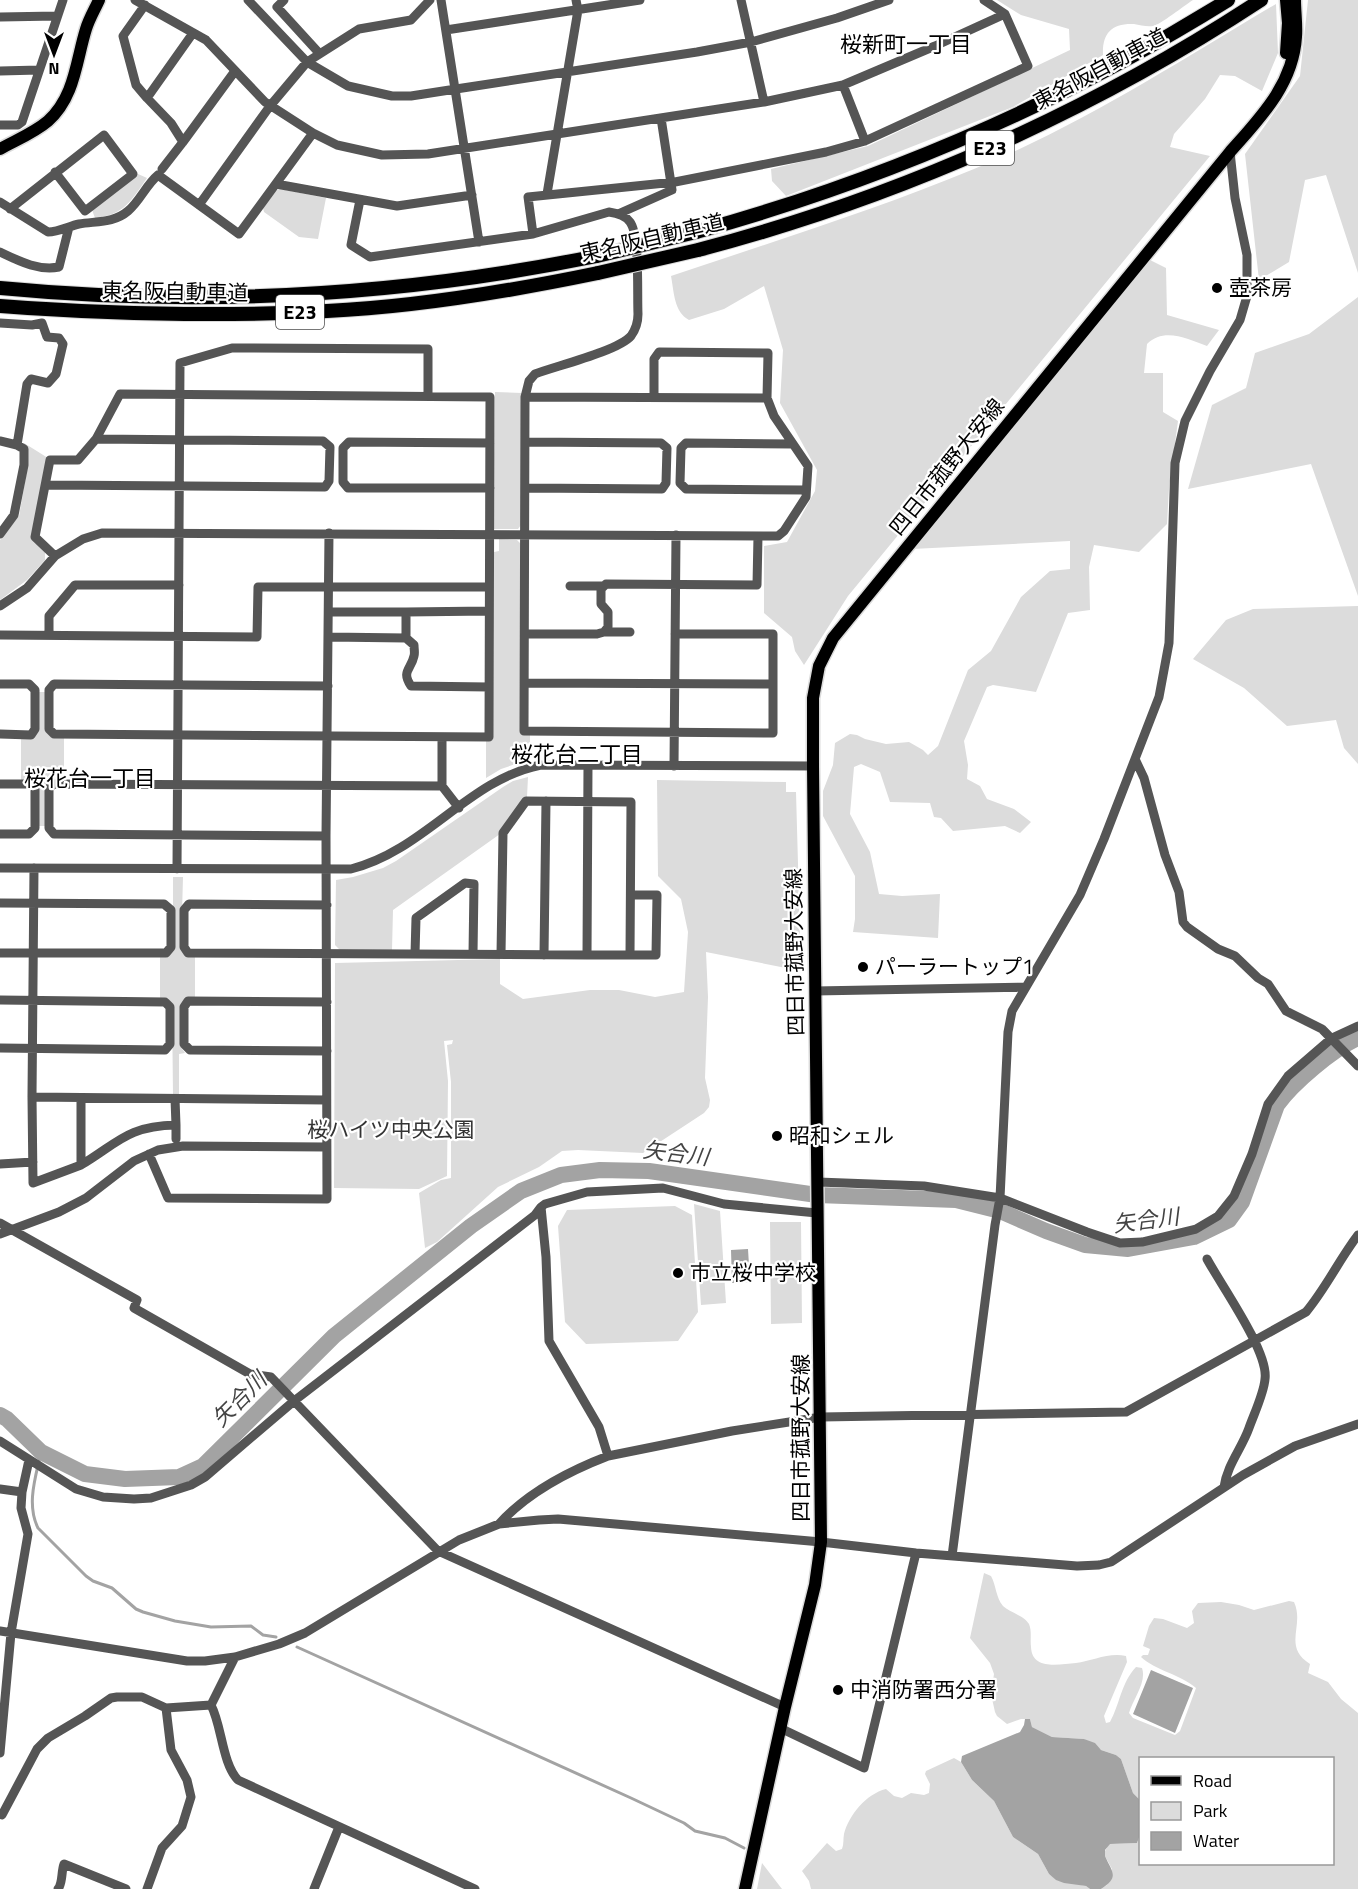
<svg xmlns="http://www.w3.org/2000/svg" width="1358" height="1889" viewBox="0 0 1358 1889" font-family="'Titillium Web','Noto Sans JP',sans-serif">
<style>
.green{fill:#dcdcdc}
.water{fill:#a3a3a3}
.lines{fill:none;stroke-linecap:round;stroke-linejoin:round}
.stream{stroke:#a3a3a3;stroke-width:3}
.river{stroke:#a3a3a3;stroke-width:16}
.major-casing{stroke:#dbdbdb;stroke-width:15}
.highway-casing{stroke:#dbdbdb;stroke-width:16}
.minor{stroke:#555;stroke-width:9}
.major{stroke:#000;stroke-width:12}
.highway{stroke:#000;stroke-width:14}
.highway-bridge-casing{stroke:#dbdbdb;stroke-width:16;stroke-linecap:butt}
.highway-bridge{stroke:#000;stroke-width:14}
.poi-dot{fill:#000;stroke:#fff;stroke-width:2}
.labels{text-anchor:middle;stroke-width:4.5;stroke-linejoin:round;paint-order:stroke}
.shield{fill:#fff;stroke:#4c4c4c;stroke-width:1.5}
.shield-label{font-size:20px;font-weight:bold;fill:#000}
.street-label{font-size:21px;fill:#000;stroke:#fff}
.poi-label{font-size:21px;fill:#000;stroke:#fff;text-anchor:start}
.park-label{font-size:21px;fill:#333;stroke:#fff}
.neighbourhood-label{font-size:22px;fill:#000;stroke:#fff}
.water-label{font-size:22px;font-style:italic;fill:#444;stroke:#fff}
</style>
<rect width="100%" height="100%" fill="#fff"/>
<path class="green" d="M997 0H1193C1185 5 1160 25 1153 26 1147 27 1140 25 1134 24 1111 23 1102 34 1103 55L1013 107 786 196 772 181 771 169 868 146 1070 50 1069 29 1021 15Z
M1308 0H1358V273L1326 175 1305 180 1289 262 1259 280 1245 154 1300 76Z
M1276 4 1278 53 1262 91 1235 76 1220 75 1205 99 1174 134 1170 147 1210 156 848 596 804 665 795 651 792 637 764 613V546L787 542 815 491 817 470 780 403 783 350 764 286 724 309 689 320C674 312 674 292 671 276 772 242 875 210 974 169 1080 126 1178 62 1276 4Z
M138 174 147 178C131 201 124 215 95 218L92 210Z
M280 189 326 198 318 239 299 237 264 212 263 208 275 191Z
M1150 260 1166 268 1167 315 1219 330 1207 346C1188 339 1164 327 1147 344L1144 373H1163V412L1178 421 1169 488 1167 524 1139 552 1094 545 1089 567 1090 610 1068 613 1036 692 993 685 987 687 964 741 968 765 967 779 980 786 987 799 1014 809 1031 822 1020 833 1005 826 953 831 941 818 934 817 930 803 890 802 880 772 861 764 854 767 850 814 870 852 879 894 902 896 940 894 938 938 853 932 855 919V876L823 816V791L833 765 835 743 850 734 857 735 865 739 886 744 909 742 923 750 928 755 938 746 968 670 991 651 1021 597 1050 571 1070 569V541L912 549Z
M1358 297V596L1311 464 1188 489 1212 405 1246 388 1255 353 1309 334Z
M495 392 522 393 521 525 518 529H493Z
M24 443 48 458 31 538 45 552V560L27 580 0 600V540L19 516 28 465V456Z
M499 539 517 540 522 545 521 734 530 735V759L501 769 486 778V741L493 740 494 552 499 551Z
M1358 606V764L1344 748 1336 720 1287 726 1244 688 1193 659 1226 620 1253 609Z
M39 692H46V731L64 738V780H52L45 826H38V785L21 780V738H32Z
M528 777 527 797 500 834 393 910 392 950H340L335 945 336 880 353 877 383 868 396 861 503 787 513 781Z
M657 780 786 782V792H796L801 971 706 952 708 997 705 1078 710 1100 709 1107 704 1113 643 1153 578 1150 562 1151 539 1167 498 1187 437 1242 425 1248 419 1193 441 1180 451 1178V1082L447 1045 452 1044 453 1040 444 1041 448 1081 447 1176 419 1189 334 1188 335 963 500 959V984L523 999 590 990H619L655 997 684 992 688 932 681 899 658 876Z
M173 877H183L181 949 195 957V997L181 1004 180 1046 185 1053 179 1054V1095H173L172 1005 168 998H160V956L168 957 173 951Z
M694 1204 720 1211 726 1303 701 1305Z
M675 1206 692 1215 698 1312 678 1341 586 1344 565 1322 558 1226 567 1210Z
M770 1222H801L802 1323 771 1324Z
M984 1573 991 1576C996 1585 996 1598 1003 1606 1010 1613 1024 1615 1029 1624 1032 1631 1030 1640 1031 1647 1032 1671 1060 1664 1076 1663 1092 1661 1109 1652 1126 1656L1127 1662 1104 1716 1106 1723 1110 1722C1120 1704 1121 1683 1136 1667L1142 1668C1147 1682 1133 1699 1129 1713L1133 1718 1175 1735 1180 1731 1196 1688C1180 1674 1156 1671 1141 1657L1143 1655H1148L1150 1649 1143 1646 1149 1626 1154 1618 1163 1619 1187 1628 1194 1623 1192 1611 1198 1603 1221 1602 1239 1605 1254 1610 1289 1601 1294 1602C1305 1626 1282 1646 1310 1664L1308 1673 1328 1682 1341 1699 1358 1713V1889H1101L1107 1885 1112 1869 1105 1856V1851L1109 1844 1137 1843 1140 1835V1864H1332V1758H1140V1800L1133 1793 1121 1759 1116 1755 1101 1750 1084 1739 1052 1737 1032 1727 1030 1719H1021L1007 1724 997 1716 995 1712 991 1694 994 1674 990 1663 970 1638Z
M954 1758 961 1762 972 1780 994 1801 1013 1837 1038 1854 1049 1874 1057 1880 1086 1886 1090 1889H811L809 1881 802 1871 827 1843 836 1851 842 1849C844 1844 843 1839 844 1834 849 1815 866 1794 886 1789L894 1796 902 1798 911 1793 924 1795 929 1793 930 1784 925 1774 926 1771Z
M762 1863 782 1889H757Z"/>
<path class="water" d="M748 1249 750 1282 732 1283 731 1250Z
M1151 1670 1193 1688 1175 1733 1133 1714Z
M1025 1719H1030L1032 1727 1052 1737 1084 1739 1095 1743 1101 1750 1116 1755 1121 1759 1133 1793 1140 1800V1835L1137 1843 1110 1844 1105 1850V1856C1112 1872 1120 1877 1101 1889H1090L1086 1886 1064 1883 1056 1880 1049 1874 1038 1854 1013 1837 994 1801 972 1780 961 1762 962 1756 1020 1732 1024 1725Z"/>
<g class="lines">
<path class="stream" d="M41 1452C36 1476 26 1504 38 1528L86 1576 93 1581 112 1588 136 1609 143 1612 175 1621 211 1627 251 1626 263 1635 276 1637
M297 1647 631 1798 684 1823 695 1831 725 1838 744 1848"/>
<path class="river" d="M0 1415 7 1419 41 1452 85 1474 125 1479 179 1477 203 1466 334 1336 471 1226 521 1191 561 1175 600 1170 649 1171 817 1195 956 1200 1000 1211 1046 1231 1085 1245 1128 1249 1194 1237 1229 1220 1242 1202 1277 1105C1293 1083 1333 1049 1358 1038"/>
<defs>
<path id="major" d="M1286 0 1288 23 1286 53
M0 149C16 140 34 133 48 121 75 97 76 61 86 29 89 19 95 9 99 0
M745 1889 785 1707 815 1585 821 1542 813 766V698L819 666 833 638 1230 152C1260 118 1293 85 1296 37 1297 25 1295 12 1295 0"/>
<path id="highway" d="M696 232C885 180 1061 104 1228 0
M698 250C897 198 1089 113 1261 0
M0 288C199 307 401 296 597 256
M0 306C109 314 218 317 327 311 416 307 511 291 598 273"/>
</defs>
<use href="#major" class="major-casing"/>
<use href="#highway" class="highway-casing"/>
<path class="minor" d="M135 0 206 40 265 102 313 133 337 145 382 155 428 154 557 134 764 102 843 85 935 46 1005 14
M248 0 307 62 348 86 392 96H411L456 89 697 52 751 42 837 18 889 0
M284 0 277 7 319 53
M441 0 479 242
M741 0 764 102
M145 5 123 36 136 85 147 98
M0 17 57 16
M446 30 640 0
M193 33 147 98 171 123 183 142 235 71
M0 71 39 70
M843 85 865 141
M0 125H18L22 122 63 0
M162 169 183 142
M276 184 397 206 472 195
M547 194 578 10 576 0
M360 200 351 245 370 257 533 234 609 212C616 213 626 216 630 222 640 235 637 295 638 314 638 322 636 329 631 336 618 351 556 366 535 374L529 381 525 397 524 731 773 733V684L525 683
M0 202 48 232C59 232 69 226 79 224 97 221 114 223 128 211 140 201 146 185 158 175L239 234 313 133
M199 205 270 106 307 62 359 29 411 20 430 0
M10 209 104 135 133 174 85 211 55 172
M618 214 672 190 661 118
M533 234 528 197 675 182 826 152 865 141 1028 66 1005 14 984 0
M0 252C19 261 38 271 59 267L69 227
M0 323 32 325 42 323 47 337 59 338 63 344 56 374 48 383 31 379 27 384 17 445
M654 397V359L659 352 768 353 767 398
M0 441 17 445 24 449V465L14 515 0 534
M526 442 661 443 667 448 666 483 662 489 526 488
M792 444 686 443 681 448 680 483 686 489 806 490
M46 485 325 487 329 481 330 447 323 441 96 439
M490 488H348L343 482V448L349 442 490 443
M55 556 35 537 50 460H78L96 439 120 394 490 397 489 737 54 734 49 729V690L54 684 328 686
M570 586H603
M0 606 27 588 55 556 83 539 102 533 778 536 784 531 806 497 808 466 774 416 767 398 525 397
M329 612H406V638
M406 612 489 611
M604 632H630
M525 634H597L604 632 608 627V612L601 604V589L606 584 757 585 758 536
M675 634H773V684
M0 635 257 637 258 587H489
M49 635V616L75 585H179
M329 637 406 638 414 645C414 649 415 653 414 656 411 670 401 671 411 686L489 687
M0 684H29L35 690V729L31 735 0 734
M1135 759 1144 778 1165 855 1179 892 1183 922 1187 927 1218 949 1235 956 1258 978 1268 984 1286 1011 1322 1029 1358 1066
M674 766 676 535
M0 784H30L35 788V828L29 834H0
M442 786V737
M326 836 54 834 49 828V788L54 784 442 786 459 808
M0 868 351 869C424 851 469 779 541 765L813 766
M34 868 32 1097 326 1100
M177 869 180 363 232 348 428 349V396
M0 903 164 904 171 910V947L166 953H0
M327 905 189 904 184 910V947L188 953 587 955 588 765
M415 954 416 918 465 883 474 884 473 954
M501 954 503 833 526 801 631 802 630 955H656L657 895H631
M544 955 546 801
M587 955H630
M815 991 1026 987
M0 1000 165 1002 170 1007V1044L165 1050 0 1048
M327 1002 188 1001 184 1007V1044L190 1050 327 1051
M32 1097 33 1183 81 1165V1098
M176 1125V1139
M149 1154 168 1198 327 1199 326 836 329 533
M0 1164 33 1162
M81 1165C118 1143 127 1126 176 1125L175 1099
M818 1182 924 1186 1000 1198 1087 1232 1120 1243 1142 1242 1196 1229 1218 1216 1234 1196 1252 1154 1268 1104 1288 1076 1332 1038 1358 1026
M541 1207 546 1257 549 1341 599 1427 608 1456
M0 1223 137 1300 134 1308 250 1374 271 1377 438 1551 785 1707
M0 1234 59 1212 86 1198 134 1161 158 1150 183 1146 326 1147
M1207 1259C1221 1285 1269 1352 1265 1379 1264 1393 1254 1414 1249 1428 1242 1448 1227 1465 1224 1487
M0 1441 76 1489 103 1497 134 1499 151 1498 191 1485 205 1477 294 1401 535 1215 541 1207 545 1204 587 1192 663 1188 724 1204 817 1213
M0 1489 22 1492
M499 1524C527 1493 569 1471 608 1456L732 1431 821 1417 1126 1412 1306 1312C1326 1288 1339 1260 1358 1235
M952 1556 995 1225 1000 1198 1008 1032 1012 1011 1080 895 1104 839 1159 697 1169 643 1175 463 1185 421 1210 371 1240 320 1247 296V255L1235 198 1230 152
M0 1631 187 1661H205L235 1657 279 1644 305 1633 459 1540 499 1524 539 1520 558 1519 821 1542 916 1553 1077 1566 1099 1565 1111 1562 1243 1475 1295 1446 1358 1424
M211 1705C222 1726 222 1763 238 1780L475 1889
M780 1728 864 1768 916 1553
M0 1753 11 1633 28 1534 21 1508 22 1492 29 1460
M2 1815 37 1749 48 1738 85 1716 111 1698 117 1697H142L166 1708 211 1705 235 1657
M58 1889C63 1883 61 1872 64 1864L126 1889
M147 1889 162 1848 182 1826 191 1797 187 1780 171 1750 166 1708
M314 1889 339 1827"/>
<use href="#major" class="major"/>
<use href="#highway" class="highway"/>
<defs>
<path id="highway-bridge" d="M597 256 696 232
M598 273 698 250"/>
</defs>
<use href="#highway-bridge" class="highway-bridge-casing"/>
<use href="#highway-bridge" class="highway-bridge"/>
</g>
<g class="poi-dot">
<circle cx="1217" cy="288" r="6"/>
<circle cx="863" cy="967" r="6"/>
<circle cx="777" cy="1136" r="6"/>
<circle cx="678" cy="1273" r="6"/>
<circle cx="838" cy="1690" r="6"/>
</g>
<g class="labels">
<g class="shield">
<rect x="966" y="131" width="48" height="34" rx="4.5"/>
<rect x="276" y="295" width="48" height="34" rx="4.5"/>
</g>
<g class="shield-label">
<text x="990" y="155">E23</text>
<text x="300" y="319">E23</text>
</g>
<g class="street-label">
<text transform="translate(1100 69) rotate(-28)" y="7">東名阪自動車道</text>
<text transform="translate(652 238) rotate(-13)" y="7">東名阪自動車道</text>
<text transform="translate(175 292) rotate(1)" y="7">東名阪自動車道</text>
<text transform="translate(947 467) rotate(-51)" y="7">四日市菰野大安線</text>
<text transform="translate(795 952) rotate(-91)" y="7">四日市菰野大安線</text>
<text transform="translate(801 1438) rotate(-90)" y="7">四日市菰野大安線</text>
</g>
<g class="poi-label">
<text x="1229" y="295">壺茶房</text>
<text x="875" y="974">パーラートップ1</text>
<text x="789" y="1143">昭和シェル</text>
<text x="690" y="1280">市立桜中学校</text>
<text x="850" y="1697">中消防署西分署</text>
</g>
<g class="park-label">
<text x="391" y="1137">桜ハイツ中央公園</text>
</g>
<g class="neighbourhood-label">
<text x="906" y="52">桜新町一丁目</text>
<text x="577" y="762">桜花台二丁目</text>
<text x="90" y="786">桜花台一丁目</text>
</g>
<g class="water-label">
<text transform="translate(676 1153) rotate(7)" y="8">矢合川</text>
<text transform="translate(1146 1220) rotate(-7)" y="8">矢合川</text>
<text transform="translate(239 1399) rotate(-45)" y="8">矢合川</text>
</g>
</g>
<rect x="1139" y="1757" width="195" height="108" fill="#ffffff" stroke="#999999" stroke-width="1.5"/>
<rect x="1151" y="1776" width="30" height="9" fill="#000000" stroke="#999999" stroke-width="1.5"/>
<text x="1193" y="1787" font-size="18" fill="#000000">Road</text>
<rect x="1151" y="1802" width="30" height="18" fill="#dcdcdc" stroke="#999999" stroke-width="1.5"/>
<text x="1193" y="1817" font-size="18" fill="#000000">Park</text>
<rect x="1151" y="1832" width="30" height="18" fill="#a3a3a3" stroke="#999999" stroke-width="1.5"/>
<text x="1193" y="1847" font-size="18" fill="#000000">Water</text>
<g transform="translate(54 54) rotate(180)" stroke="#ffffff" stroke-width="4.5" paint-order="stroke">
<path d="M0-4.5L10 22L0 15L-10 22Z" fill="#000000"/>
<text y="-9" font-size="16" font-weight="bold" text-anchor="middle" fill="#000000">N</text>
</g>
</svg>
